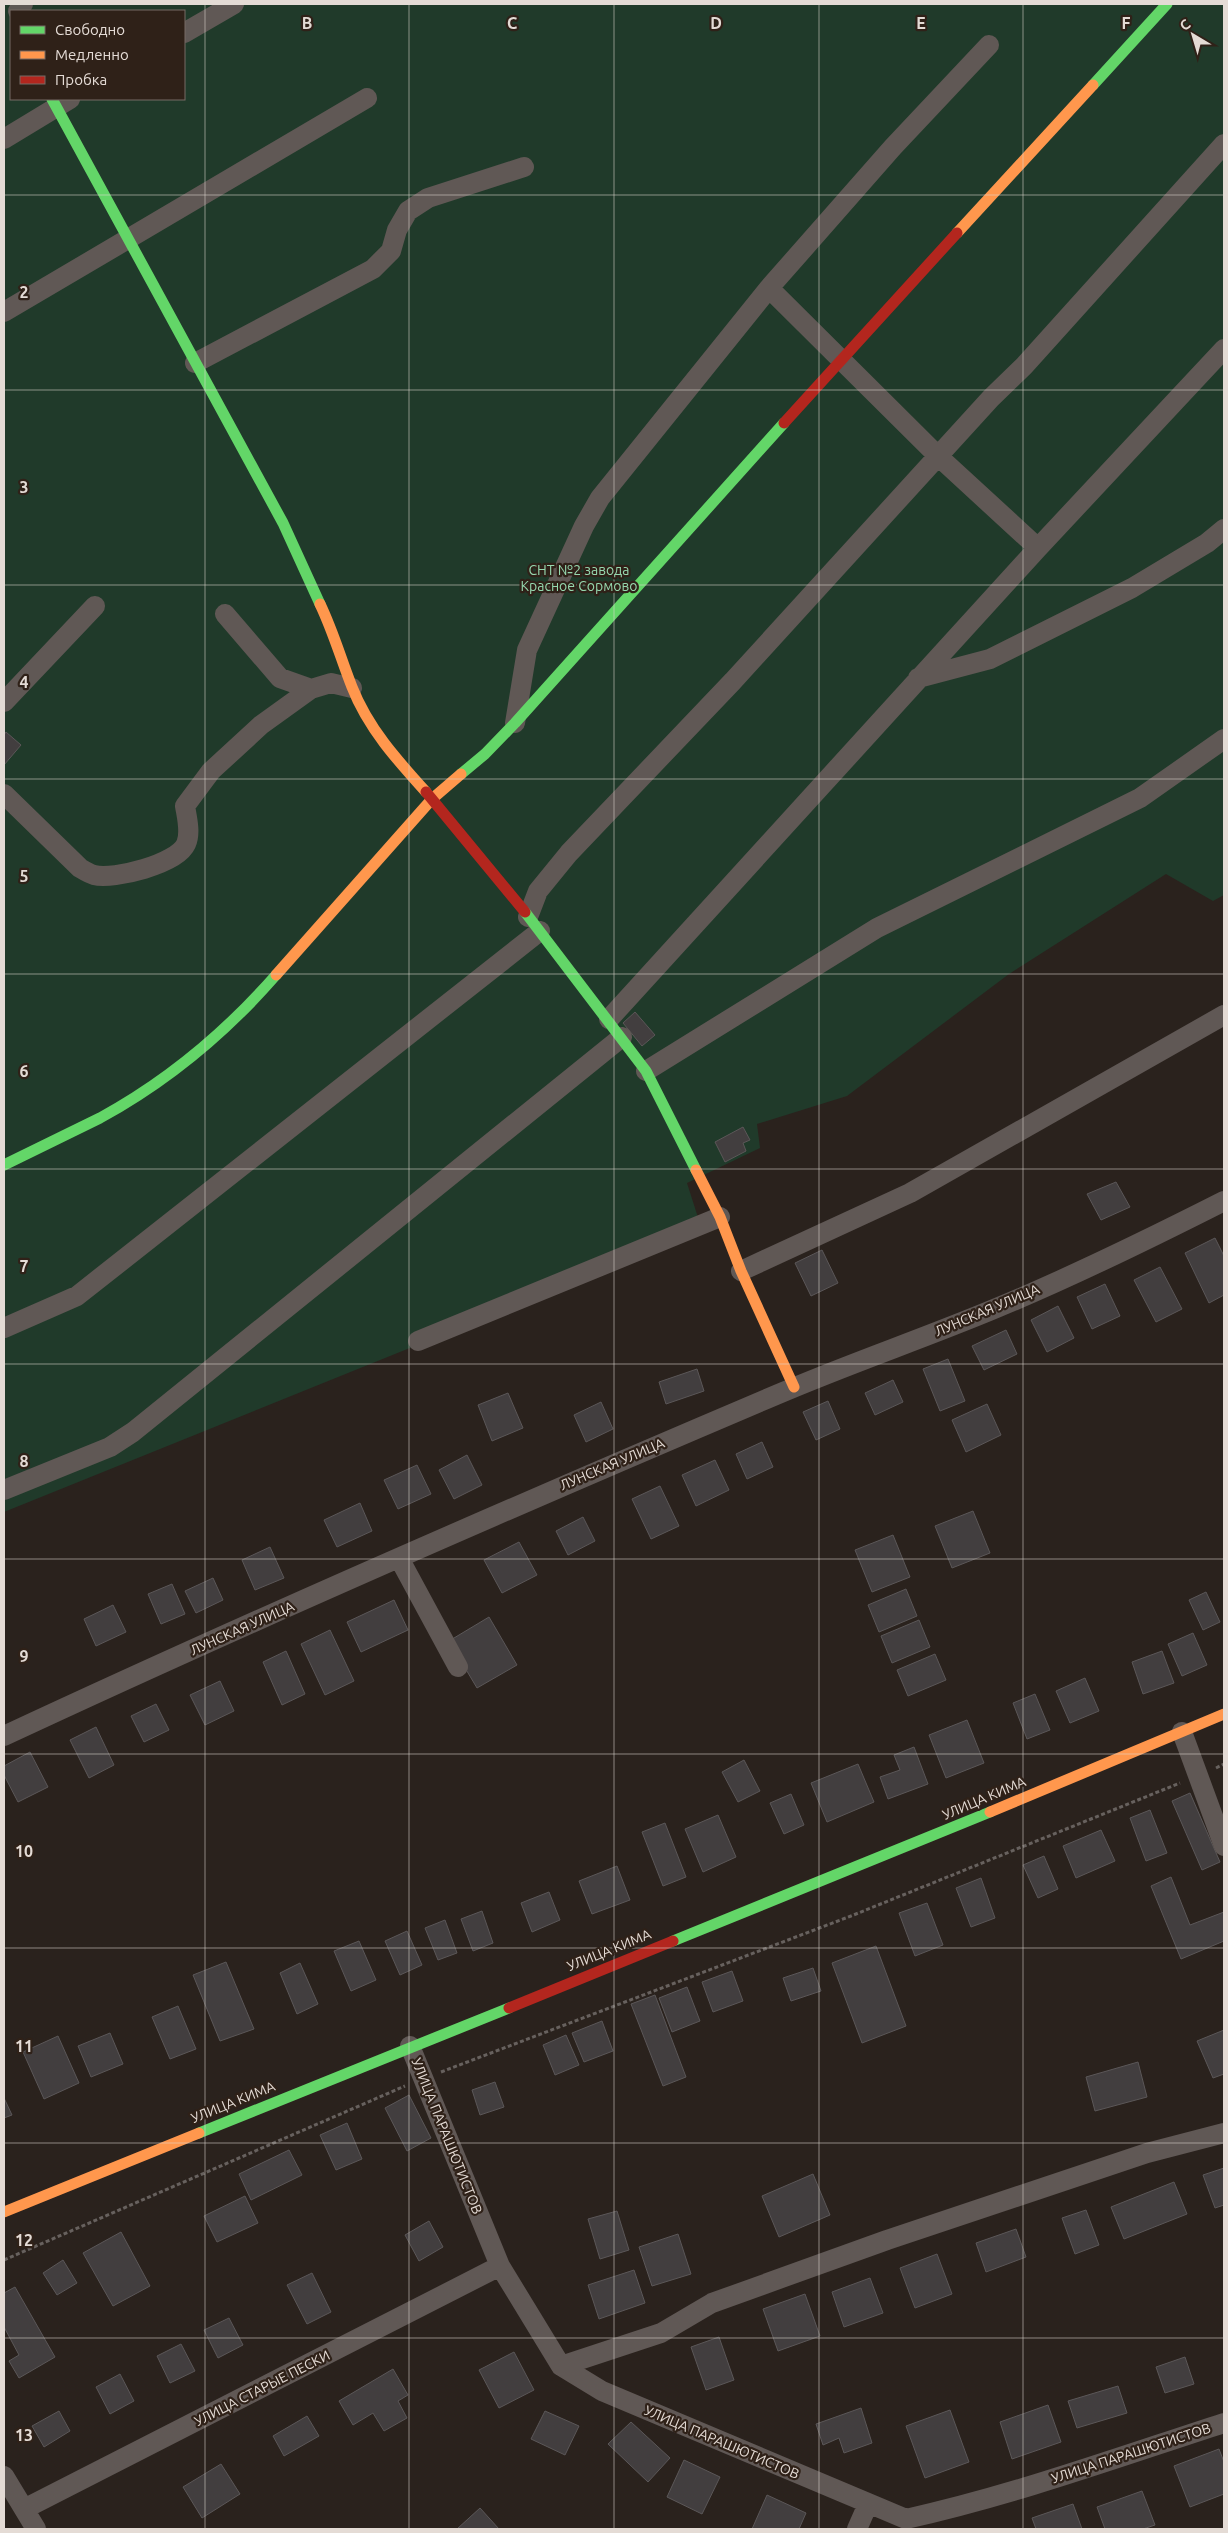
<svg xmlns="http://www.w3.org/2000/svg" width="1228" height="2533" viewBox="0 0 1228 2533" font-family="Ubuntu,sans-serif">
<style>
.green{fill:#203a2a;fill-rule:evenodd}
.building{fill:#423e3f;stroke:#5b5758}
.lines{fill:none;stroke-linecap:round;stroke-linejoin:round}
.path{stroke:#67615e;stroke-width:3;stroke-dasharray:4 2.5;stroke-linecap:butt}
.street{stroke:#605855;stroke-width:20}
.fast{stroke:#63d668;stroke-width:11}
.slow{stroke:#ff974d;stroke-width:11}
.jam{stroke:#b3261e;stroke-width:11}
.grid{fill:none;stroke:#e4dbd5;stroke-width:1;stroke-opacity:0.55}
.labels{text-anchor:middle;stroke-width:4.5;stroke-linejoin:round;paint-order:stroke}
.park-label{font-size:14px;fill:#96d8af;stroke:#2f2118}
.street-label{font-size:14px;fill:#e4dbd5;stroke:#2f2118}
.grid-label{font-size:16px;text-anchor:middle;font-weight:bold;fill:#e4dbd5;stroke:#2f2118;stroke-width:4.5;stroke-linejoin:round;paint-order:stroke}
</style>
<rect width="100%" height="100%" fill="#2a221d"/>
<path class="green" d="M4 4H1224V895L1213 901 1166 874 1009 974 847 1096 757 1124 760 1148 687 1183 702 1230 4 1512ZM11 11H184V99H11Z"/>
<path class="building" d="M6 732 21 745 4 765V735Z
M635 1012 655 1035 642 1046 623 1023Z
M743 1127 750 1140 743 1143 746 1151 725 1162 715 1142Z
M1116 1182 1130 1207 1101 1220 1087 1194Z
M1215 1238 1224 1256V1295L1209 1303 1185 1253Z
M822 1250 838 1283 811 1296 795 1263Z
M1160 1267 1182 1309 1156 1322 1134 1280Z
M1105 1284 1120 1316 1092 1329 1077 1297Z
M1058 1306 1074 1338 1047 1352 1031 1320Z
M1006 1330 1017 1354 984 1370 972 1346Z
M948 1359 965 1401 940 1411 923 1369Z
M697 1369 704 1391 666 1404 659 1382Z
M893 1380 903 1402 875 1415 865 1393Z
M508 1393 523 1428 492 1441 478 1405Z
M828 1401 840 1429 816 1440 803 1412Z
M601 1402 613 1429 586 1442 574 1415Z
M987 1404 1001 1435 966 1452 952 1420Z
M762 1442 773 1467 747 1479 736 1454Z
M467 1455 482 1485 454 1499 439 1470Z
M715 1460 729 1490 696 1506 682 1475Z
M417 1465 431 1494 398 1509 384 1480Z
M660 1486 679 1526 651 1539 632 1499Z
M360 1503 372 1531 337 1547 324 1520Z
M973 1511 990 1553 952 1568 935 1526Z
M583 1517 595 1541 568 1555 556 1531Z
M893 1535 910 1577 872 1592 855 1550Z
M519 1542 537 1575 502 1593 484 1560Z
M270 1547 284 1578 255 1590 242 1560Z
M213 1578 223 1600 196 1613 185 1591Z
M172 1584 185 1614 161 1624 148 1594Z
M906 1589 917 1616 879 1632 868 1605Z
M1206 1592 1220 1622 1203 1630 1189 1600Z
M394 1600 408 1630 361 1652 347 1622Z
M113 1605 126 1632 96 1646 84 1619Z
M489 1617 517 1665 477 1688 449 1641Z
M919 1620 930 1647 892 1663 881 1636Z
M330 1630 354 1681 325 1695 301 1644Z
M1193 1633 1207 1665 1182 1676 1168 1644Z
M286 1651 305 1694 282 1705 263 1662Z
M1162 1651 1174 1683 1143 1694 1132 1662Z
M935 1654 946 1680 908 1696 897 1670Z
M1085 1678 1099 1711 1070 1723 1056 1691Z
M220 1681 234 1711 205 1725 190 1695Z
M1035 1694 1050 1730 1027 1739 1013 1703Z
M156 1704 169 1730 144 1742 131 1716Z
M967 1720 984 1763 946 1778 929 1735Z
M96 1727 114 1765 89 1778 70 1740Z
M914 1747 928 1784 888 1799 880 1777 900 1770 894 1755Z
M30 1752 48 1787 18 1802 4 1775V1766Z
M744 1760 760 1791 738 1802 722 1772Z
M858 1764 874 1802 827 1822 811 1783Z
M1190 1793 1220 1862 1202 1870 1172 1801Z
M791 1794 804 1825 784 1834 770 1803Z
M1150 1810 1167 1853 1146 1861 1130 1818Z
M718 1815 736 1857 703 1872 685 1829Z
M665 1823 686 1877 663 1886 642 1832Z
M1101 1830 1115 1861 1076 1878 1063 1846Z
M1044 1856 1058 1889 1038 1898 1023 1865Z
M617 1866 630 1900 592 1914 579 1881Z
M1171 1877 1190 1925 1224 1912V1941L1181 1959 1151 1886Z
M981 1878 995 1918 971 1927 956 1888Z
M549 1892 560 1920 532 1932 521 1903Z
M927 1903 943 1945 915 1956 899 1913Z
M482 1911 493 1943 473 1951 461 1919Z
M445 1920 457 1953 438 1960 425 1928Z
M407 1931 422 1965 400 1975 385 1941Z
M359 1941 376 1980 351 1991 334 1951Z
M876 1946 906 2026 862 2043 832 1963Z
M226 1962 254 2029 220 2041 193 1975Z
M300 1963 318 2004 297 2014 280 1973Z
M813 1968 821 1991 791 2001 783 1978Z
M732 1971 743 2001 713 2012 702 1982Z
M687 1987 700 2021 672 2032 659 1998Z
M655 1995 686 2077 663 2086 631 2004Z
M178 2006 196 2049 170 2059 152 2017Z
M602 2021 613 2051 584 2062 572 2033Z
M1224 2030V2074L1213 2078 1197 2041Z
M110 2033 123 2064 91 2077 78 2046Z
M566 2035 579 2065 555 2075 543 2045Z
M58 2036 79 2083 44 2099 23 2052Z
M1138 2062 1147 2097 1095 2111 1086 2077Z
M495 2082 504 2107 480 2115 472 2090Z
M409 2095 431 2138 407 2151 385 2108Z
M4 2098 12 2115 4 2118Z
M347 2123 362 2159 336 2170 320 2135Z
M289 2150 302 2175 251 2200 239 2174Z
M1224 2168V2205L1215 2208 1203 2175Z
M813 2174 830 2215 779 2237 762 2196Z
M1174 2182 1187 2214 1124 2239 1111 2207Z
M245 2196 258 2223 217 2242 204 2216Z
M1086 2210 1099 2245 1075 2254 1062 2218Z
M617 2211 629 2250 600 2259 588 2219Z
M429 2221 443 2247 419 2261 405 2235Z
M1016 2229 1026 2257 986 2272 976 2243Z
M121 2232 150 2286 113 2306 83 2253Z
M678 2234 691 2274 652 2286 639 2247Z
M937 2254 952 2294 915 2308 900 2268Z
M63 2260 77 2283 57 2295 43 2273Z
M634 2270 645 2303 599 2319 588 2285Z
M312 2273 331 2312 307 2324 287 2285Z
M870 2278 883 2313 844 2327 832 2292Z
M15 2287 55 2357 19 2378 9 2361 19 2355 4 2327V2293Z
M805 2294 820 2336 778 2351 763 2309Z
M229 2318 243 2345 218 2358 204 2330Z
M719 2337 734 2380 706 2390 691 2347Z
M181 2344 195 2371 170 2383 157 2356Z
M514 2352 534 2390 499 2408 479 2370Z
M1185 2357 1194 2384 1165 2393 1156 2367Z
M393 2369 408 2395 398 2401 407 2418 384 2431 373 2413 353 2425 339 2401Z
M120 2374 134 2401 110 2414 96 2387Z
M1118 2386 1127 2413 1077 2428 1068 2401Z
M1048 2405 1061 2442 1012 2459 1000 2422Z
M861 2408 872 2443 844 2453 839 2438 823 2445 816 2424Z
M950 2410 969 2462 925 2478 906 2426Z
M59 2411 70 2431 44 2447 32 2426Z
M545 2411 579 2426 565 2455 531 2439Z
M307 2416 319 2436 284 2456 273 2436Z
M631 2422 670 2458 648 2482 608 2444Z
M1219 2449 1224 2462V2494L1190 2507 1174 2466Z
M684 2460 720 2477 702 2514 667 2497Z
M221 2464 240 2494 202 2518 183 2487Z
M1142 2491 1155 2525 1143 2529H1105L1097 2507Z
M767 2495 806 2513 799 2529H752Z
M1073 2504 1082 2529H1036L1032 2518Z
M480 2508 499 2529H457Z"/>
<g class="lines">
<path class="path" d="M1216 1768 1224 1764
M441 2072 851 1916 1180 1783
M4 2260 405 2086"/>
<path class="street" d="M18 11 23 4
M184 33 234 4
M4 139 70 99
M769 288 939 457 1038 548
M4 312 367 98
M195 363 373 269 391 251 397 230 408 211 428 198 524 167
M225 614 280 678 311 689
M918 678 990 659 1132 588 1207 543 1224 529
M4 702 95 606
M515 723 527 650 584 526 600 498 769 288 893 147 989 45
M4 794 80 868C85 871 90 874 94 875 114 880 177 864 186 844 191 833 187 818 185 806L211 771 261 725 311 689 331 683 352 688
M528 917 538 891 569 853 733 681 991 398 1024 366 1224 144
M609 1019 1038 548 1224 349
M646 1071 877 928 1140 798 1224 739
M741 1271 910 1193 1224 1015
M4 1328 77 1296 540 931
M418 1341 720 1217
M4 1490 110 1447 133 1432 622 1037
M399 1558 458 1667
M1182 1732 1224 1846
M4 1736C259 1617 517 1505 776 1395 848 1364 922 1339 994 1309 1072 1277 1149 1239 1224 1201
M410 2046 500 2266 561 2366 602 2391 906 2519C1014 2495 1119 2457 1224 2423
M561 2366 661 2333 712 2303 887 2240 1147 2153 1224 2133
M4 2476 36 2529
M24 2509 500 2266
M857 2529 868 2504"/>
<path class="fast" d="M1093 85 1167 4
M52 99 283 523 320 604
M461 774 485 754 515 723 784 423
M525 912 646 1071 696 1170
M4 1165C36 1149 68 1134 100 1118 166 1082 227 1031 276 975
M673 1941 990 1812
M199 2133 509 2008"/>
<path class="slow" d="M957 233 1093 85
M320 604C333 631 341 659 352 687 368 728 397 760 426 792
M276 975 432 799 461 774
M696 1170 720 1217 741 1271 794 1387
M990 1812 1224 1714
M4 2212 199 2133"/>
<path class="jam" d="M784 423 957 233
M426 792 525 912
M509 2008 673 1941"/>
</g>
<path class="grid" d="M205 4V2529M409 4V2529M614 4V2529M819 4V2529M1023 4V2529M4 195H1224M4 390H1224M4 585H1224M4 779H1224M4 974H1224M4 1169H1224M4 1364H1224M4 1559H1224M4 1754H1224M4 1948H1224M4 2143H1224M4 2338H1224"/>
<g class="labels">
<g class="park-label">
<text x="579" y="575">СНТ №2 завода<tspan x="579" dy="16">Красное Сормово</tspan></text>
</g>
<g class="street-label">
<text transform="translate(987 1310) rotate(-23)" y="5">ЛУНСКАЯ УЛИЦА</text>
<text transform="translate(612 1464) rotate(-23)" y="5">ЛУНСКАЯ УЛИЦА</text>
<text transform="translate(242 1628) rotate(-24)" y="5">ЛУНСКАЯ УЛИЦА</text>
<text transform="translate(984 1798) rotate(-23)" y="5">УЛИЦА КИМА</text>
<text transform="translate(609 1950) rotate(-22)" y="5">УЛИЦА КИМА</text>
<text transform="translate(233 2102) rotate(-22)" y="5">УЛИЦА КИМА</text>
<text transform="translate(447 2136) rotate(68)" y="5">УЛИЦА ПАРАШЮТИСТОВ</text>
<text transform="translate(262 2388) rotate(-27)" y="5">УЛИЦА СТАРЫЕ ПЕСКИ</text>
<text transform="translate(722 2442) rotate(23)" y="5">УЛИЦА ПАРАШЮТИСТОВ</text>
<text transform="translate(1131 2453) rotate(-18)" y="5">УЛИЦА ПАРАШЮТИСТОВ</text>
</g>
</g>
<g class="grid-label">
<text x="307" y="29">B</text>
<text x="512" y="29">C</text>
<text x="716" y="29">D</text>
<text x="921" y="29">E</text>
<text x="1126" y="29">F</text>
<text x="24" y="298">2</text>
<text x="24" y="493">3</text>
<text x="24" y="688">4</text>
<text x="24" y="882">5</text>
<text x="24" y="1077">6</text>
<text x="24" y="1272">7</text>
<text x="24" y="1467">8</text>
<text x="24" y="1662">9</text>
<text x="24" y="1857">10</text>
<text x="24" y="2052">11</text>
<text x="24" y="2246">12</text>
<text x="24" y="2441">13</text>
</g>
<rect width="1228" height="2533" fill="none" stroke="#e4dbd5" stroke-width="10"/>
<rect x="10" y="10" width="175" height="90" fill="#2f2118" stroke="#776b64"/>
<rect x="20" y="26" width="25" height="8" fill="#63d668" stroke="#776b64"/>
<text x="55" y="35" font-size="15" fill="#e4dbd5">Свободно</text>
<rect x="20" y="51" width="25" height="8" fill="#ff974d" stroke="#776b64"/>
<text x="55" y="60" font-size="15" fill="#e4dbd5">Медленно</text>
<rect x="20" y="76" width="25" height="8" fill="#b3261e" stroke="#776b64"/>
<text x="55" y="85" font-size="15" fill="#e4dbd5">Пробка</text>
<g transform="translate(1193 35) rotate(322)" stroke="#2f2118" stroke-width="4" paint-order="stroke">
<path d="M0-4L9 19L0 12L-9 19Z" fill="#e4dbd5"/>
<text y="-8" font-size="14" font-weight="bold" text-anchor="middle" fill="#e4dbd5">С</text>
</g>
</svg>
